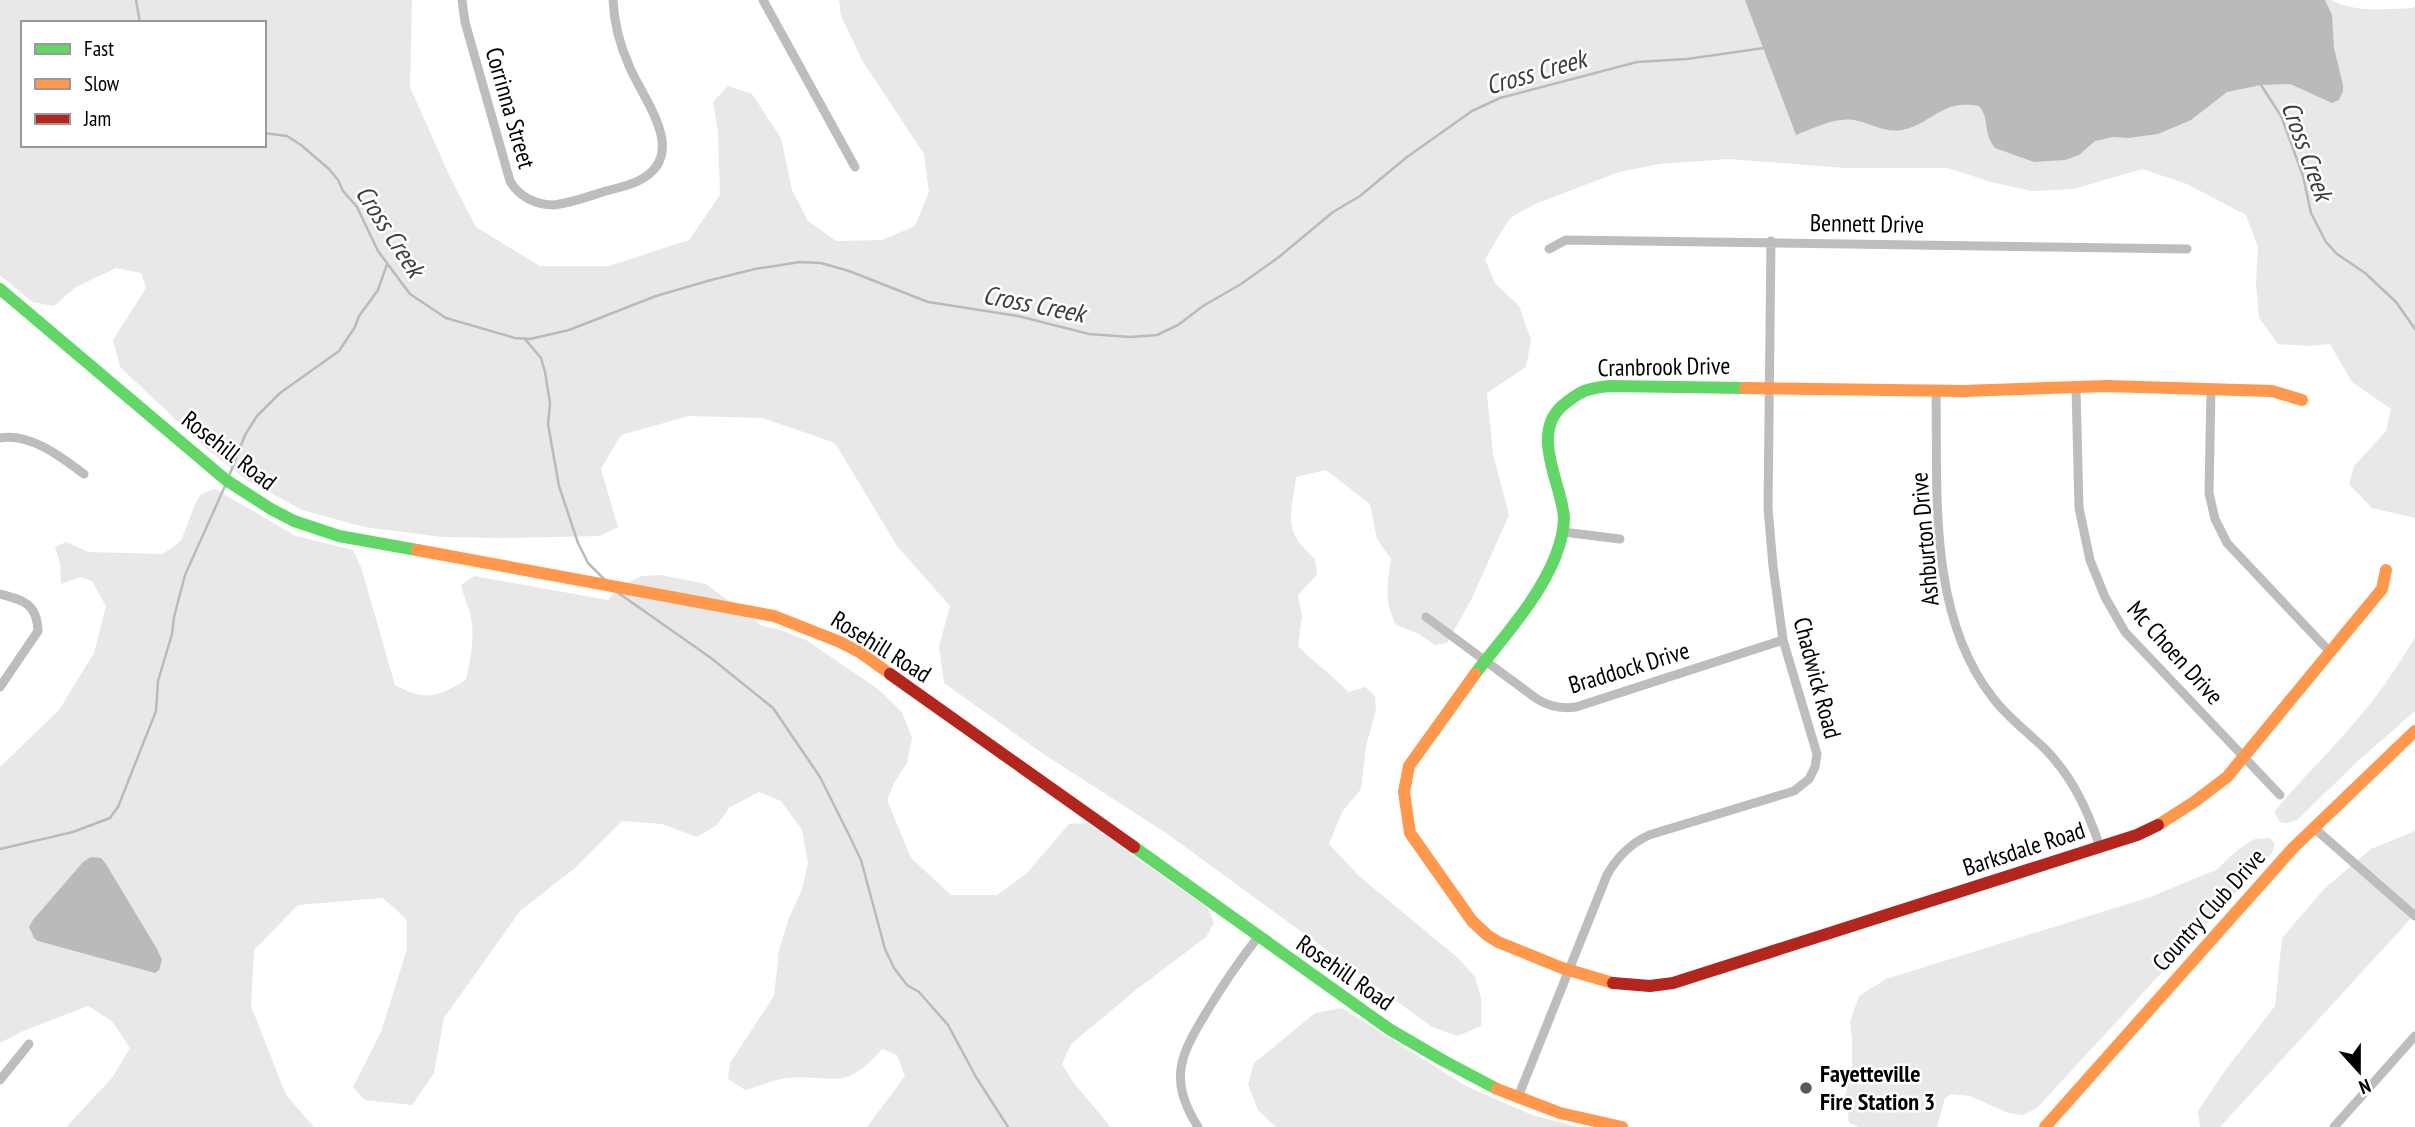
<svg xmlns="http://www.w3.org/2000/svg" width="2415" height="1127" viewBox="0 0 2415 1127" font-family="'PT Sans Narrow',sans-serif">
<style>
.green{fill:#e8e8e8;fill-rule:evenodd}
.water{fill:#bababa}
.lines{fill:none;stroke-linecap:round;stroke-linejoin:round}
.stream{stroke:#bababa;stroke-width:2.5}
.street{stroke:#bdbdbd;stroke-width:9}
.fast{stroke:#63d668;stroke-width:12}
.slow{stroke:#ff974d;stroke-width:12}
.jam{stroke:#b3261e;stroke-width:12}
.poi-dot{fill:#595959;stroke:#fff;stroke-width:2.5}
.labels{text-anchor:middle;stroke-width:5;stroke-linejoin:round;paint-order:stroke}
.street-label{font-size:24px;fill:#000;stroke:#fff}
.poi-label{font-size:24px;font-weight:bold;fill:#000;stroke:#fff;text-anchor:start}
.water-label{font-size:26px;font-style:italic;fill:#3d3d3d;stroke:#fff}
</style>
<rect width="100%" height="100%" fill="#fff"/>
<path class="green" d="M0 0H412L410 87 450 177 476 227 540 266H609L689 240 720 195 718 131 713 102 728 86 752 94 781 138 792 190 808 221 836 241 882 240 915 226 929 192 924 154 862 60 841 16 839 0H2331C2356 13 2385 9 2413 8L2415 6V518L2372 508 2349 484 2354 466 2386 431 2391 409 2352 382 2330 344 2309 346 2278 344 2259 318 2256 284 2258 247 2246 215 2187 184 2142 169 2074 189 2032 191 1991 182 1948 168H1845L1728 159 1660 164 1619 172 1535 204 1510 218 1485 259 1495 283 1519 306 1531 340 1526 367 1487 393 1493 454 1509 515 1472 598 1447 643 1435 645 1419 634 1396 625C1384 601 1387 585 1391 559L1377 539 1370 504 1326 470 1296 477C1291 518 1282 530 1315 559L1317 575 1298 595 1302 616 1298 646C1314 663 1333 675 1348 692L1365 687 1375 696 1376 710 1366 746 1361 789 1342 812 1329 844 1360 877 1457 957 1475 977 1481 998V1026L1458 1036 1432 1027 1166 833 1042 753 944 683 939 646 950 606 897 546 835 443 763 418 689 416 621 435 601 469 618 527 600 536 503 538 442 537 364 527 302 510 247 480 207 449 120 367 113 340 146 288 141 273 116 268 76 287 54 306 32 302 0 275ZM23 23H264V145H23Z
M215 489 296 536 353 550 361 567 395 685C426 702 436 697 466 680 470 663 475 635 471 618 469 606 463 596 461 585L474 576 608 600 618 587 642 576 661 575 706 584 762 626 778 629 806 640 878 689 902 712 912 738 907 763 894 783 887 800 911 858 951 895H997L1026 874 1069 824 1087 823 1208 908 1214 923 1206 937 1132 993 1071 1044 1062 1064 1073 1082 1111 1127H867L905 1076 897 1055 882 1049C844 1092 837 1075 788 1078 774 1079 759 1087 745 1090L728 1079 730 1063 774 996 779 950 789 918 802 889 808 863 802 830 781 801 759 792 730 807 717 825 697 837 662 824 622 821 575 868 520 911 444 1018 434 1073 412 1105 365 1100 353 1087 381 1032 407 949V920L383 898 298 905 254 950 251 1006 286 1095 314 1127H66L112 1078 130 1048 112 1021 88 1006 23 1031 0 1043V767L59 710 94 653 106 606 92 581 80 577 61 584 60 563 55 547 66 542 89 552 163 554 181 541 195 504 201 494Z
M2415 638V711L2358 761 2297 820 2287 823 2280 822 2274 812C2300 780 2329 753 2355 722 2378 696 2397 667 2415 638Z
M2415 831V914L2220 1127H2200L2198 1111 2224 1072 2275 1006 2282 938 2325 888 2371 849Z
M2270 838 2275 844 2272 853 2037 1108 2023 1115 2008 1113 1970 1096 1951 1094 1945 1098 1937 1127H1859L1849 1123 1845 1096 1852 1069V1041L1850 1022 1859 996 1886 979 2150 897 2216 870 2240 848 2255 839Z
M1342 1008 1466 1086 1532 1115 1579 1127H1276L1258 1110 1248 1084 1254 1063 1315 1013Z"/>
<path class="water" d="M1745 0H2325L2332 15 2334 48 2343 85V91L2339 100 2332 103 2290 84 2261 85 2227 92 2191 120 2158 134 2128 138 2113 137 2095 141 2079 155 2065 160 2034 162 1995 148C1982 132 1991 121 1979 106 1941 99 1934 123 1902 130 1884 133 1871 123 1854 120 1835 117 1814 128 1796 135Z
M91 857 101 858 106 864 157 949 162 960 159 970 155 973 38 941 34 938 29 927 33 920 83 862Z"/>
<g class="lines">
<path class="stream" d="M136 0 140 23
M2264 83 2261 85 2281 116 2303 176 2311 213 2326 242 2337 254 2365 273 2396 302 2415 329
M264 133 287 136 301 145 329 169 338 180 343 191 357 207 378 251 410 294 446 318 515 338 530 339 569 330 656 296 711 280 755 269 800 262 821 263 849 271 928 302 1018 316 1089 334 1130 337 1157 335 1178 325 1203 306 1241 284 1279 257 1333 212 1360 196 1407 157 1472 111 1500 98 1637 62 1687 59 1764 48
M524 338 541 358 545 372 550 403 548 424 559 486 578 543 588 563 605 580
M229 476 245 435 257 416 280 393 339 351 355 327 359 316 378 290 387 264
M617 592 711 658 773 708 820 777 849 835 861 860 885 949 894 968 907 985 919 992 948 1025 976 1077 1008 1127
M0 849 73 832 110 818 118 807 156 711 158 681 172 634 174 617 185 575 225 486"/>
<path class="street" d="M462 0 465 22 510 181C519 197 536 205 554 205 572 203 589 196 606 191 617 188 628 186 638 181 690 156 645 102 630 68 621 48 614 23 613 0
M763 0 855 167
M1549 249 1566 240 2187 249
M2076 388 2079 508 2090 560 2105 597 2125 632 2280 795
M2211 389 2209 493 2215 519 2227 543 2329 651
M1936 390C1938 491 1927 614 1993 698 2008 718 2029 733 2046 750 2073 778 2088 811 2100 847
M0 438C31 433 61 457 84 474
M1563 532 1620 539
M0 594C24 600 37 604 38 631L0 687
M1426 617 1537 699C1550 707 1562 709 1576 707L1783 640
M2314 828 2415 916
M0 1080 29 1044
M1518 1097 1607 875C1617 857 1630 844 1649 835L1794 791 1809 779 1815 767 1817 754 1783 640 1773 566 1768 508 1771 241
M1198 1127C1167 1077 1181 1054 1209 1008 1224 983 1240 960 1258 937
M2334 1127 2415 1036"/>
<path class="fast" d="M0 289 226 480 271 509 294 521 339 536 417 550
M1475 674C1503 637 1539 599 1556 555 1560 544 1564 530 1564 518 1562 484 1530 435 1562 406 1580 391 1587 388 1610 386L1745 388
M1134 847 1389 1029 1444 1061 1497 1089"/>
<path class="slow" d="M1745 388 1963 391 2107 386 2272 391 2302 400
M417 550 774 616 840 642 861 653 890 674
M1475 674 1409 766 1404 792 1410 833 1472 921 1487 935 1498 942 1562 968 1613 983
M2158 825 2194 802 2227 777 2382 589 2386 570
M1497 1089 1560 1113 1622 1127
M2045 1127 2293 848 2415 731"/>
<path class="jam" d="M890 674 1134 847
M1613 983 1650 986 1673 983 2137 835 2158 825"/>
</g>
<circle class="poi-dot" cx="1806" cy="1088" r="7"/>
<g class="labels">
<g class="street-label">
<text transform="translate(510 108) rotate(74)" y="8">Corrinna Street</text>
<text transform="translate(1867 224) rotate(1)" y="8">Bennett Drive</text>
<text transform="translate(1664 367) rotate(-1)" y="8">Cranbrook Drive</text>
<text transform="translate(229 451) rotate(38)" y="8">Rosehill Road</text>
<text transform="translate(1925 539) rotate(-95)" y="8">Ashburton Drive</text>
<text transform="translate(881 647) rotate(32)" y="8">Rosehill Road</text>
<text transform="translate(2175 653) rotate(48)" y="8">Mc Choen Drive</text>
<text transform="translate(1629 668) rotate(-17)" y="8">Braddock Drive</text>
<text transform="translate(1817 678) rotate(75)" y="8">Chadwick Road</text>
<text transform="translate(2024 849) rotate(-18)" y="8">Barksdale Road</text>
<text transform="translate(2209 910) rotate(-48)" y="8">Country Club Drive</text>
<text transform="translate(1345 973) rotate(35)" y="8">Rosehill Road</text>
</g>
<g class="poi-label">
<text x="1820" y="1082">Fayetteville<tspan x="1820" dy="28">Fire Station 3</tspan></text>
</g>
<g class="water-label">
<text transform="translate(1536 72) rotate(-16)" y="9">Cross Creek</text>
<text transform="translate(2307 151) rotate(70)" y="9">Cross Creek</text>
<text transform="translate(390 231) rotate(57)" y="9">Cross Creek</text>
<text transform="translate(1034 304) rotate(11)" y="9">Cross Creek</text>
</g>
</g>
<rect x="21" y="21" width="245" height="126" fill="#ffffff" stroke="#999999" stroke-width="2"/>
<rect x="35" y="44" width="35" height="10" fill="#63d668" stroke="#999999" stroke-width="2"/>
<text x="84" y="56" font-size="21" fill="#000000">Fast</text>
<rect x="35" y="79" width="35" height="10" fill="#ff974d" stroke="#999999" stroke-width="2"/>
<text x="84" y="91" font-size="21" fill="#000000">Slow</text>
<rect x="35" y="114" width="35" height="10" fill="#b3261e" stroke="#999999" stroke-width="2"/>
<text x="84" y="126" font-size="21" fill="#000000">Jam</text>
<g transform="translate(2359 1071) rotate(159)" stroke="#ffffff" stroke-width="5" paint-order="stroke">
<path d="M0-5L12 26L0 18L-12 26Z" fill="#000000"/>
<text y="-10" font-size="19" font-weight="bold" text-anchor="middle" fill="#000000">N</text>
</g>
</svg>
